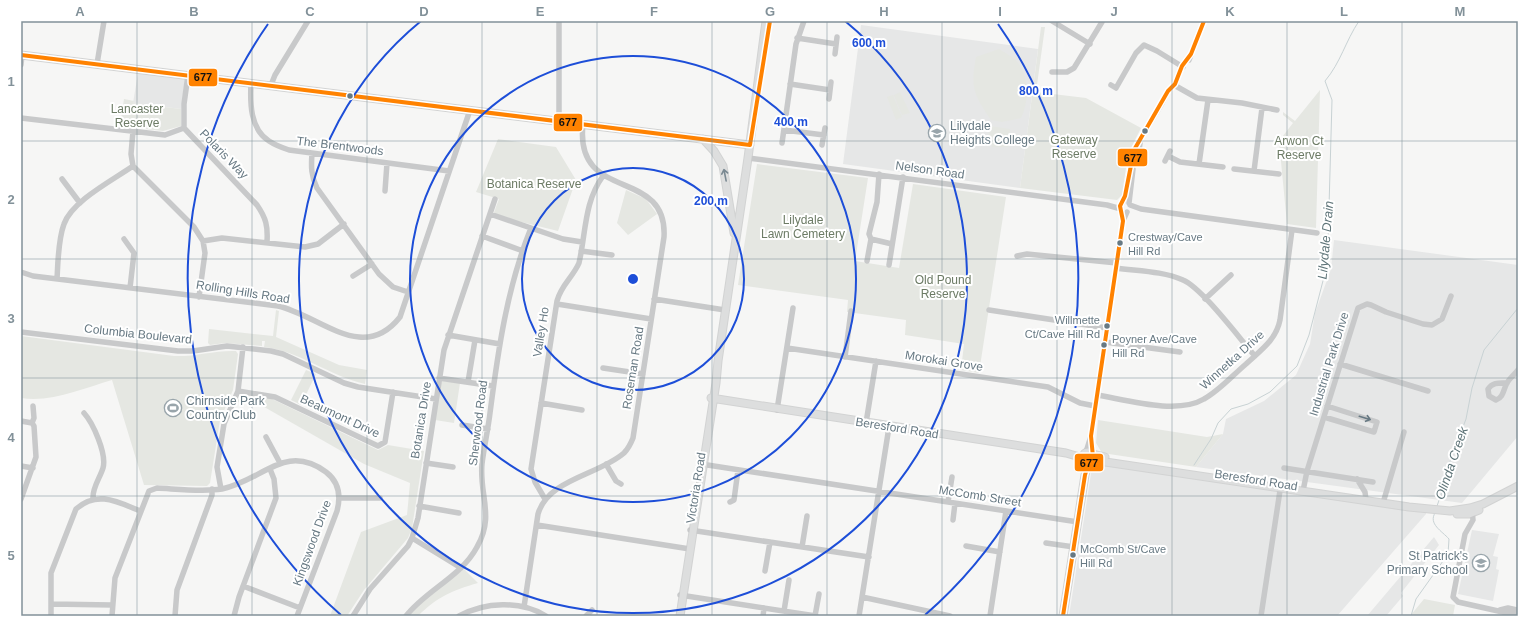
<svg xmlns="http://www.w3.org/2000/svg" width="1539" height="637" viewBox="0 0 1539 637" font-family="Arial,sans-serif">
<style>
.built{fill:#e6e7e7}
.green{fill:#e5e7e2}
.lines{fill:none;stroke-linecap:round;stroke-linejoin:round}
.stream{stroke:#c8d2d4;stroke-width:1}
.major-casing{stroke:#d2d3d3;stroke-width:9}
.minor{stroke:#c8c9ca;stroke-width:5.5}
.major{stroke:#dddede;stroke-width:7}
.bus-1-casing{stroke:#fff;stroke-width:7}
.bus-1{stroke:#ff8200;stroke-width:4}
.oneway{stroke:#798891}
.oneway2{stroke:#677983}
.grid{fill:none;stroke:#829199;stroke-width:1;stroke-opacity:0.55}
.ring{fill:none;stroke:#1d4ed8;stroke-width:2}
.bus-dot{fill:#677983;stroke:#fff;stroke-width:1.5}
.labels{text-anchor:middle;stroke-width:4;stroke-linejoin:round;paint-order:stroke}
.bus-label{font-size:11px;fill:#677983;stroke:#fff;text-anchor:start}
.park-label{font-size:12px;fill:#6c7b65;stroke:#fff}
.poi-label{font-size:12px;fill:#677983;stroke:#fff;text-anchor:start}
.street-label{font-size:12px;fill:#677983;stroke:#fff}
.water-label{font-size:13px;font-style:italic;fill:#5e7478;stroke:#fff}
.centre{fill:#1d4ed8;stroke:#fff;stroke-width:2}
.ring-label{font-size:12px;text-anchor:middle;font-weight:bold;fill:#1d4ed8;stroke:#fff;stroke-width:4;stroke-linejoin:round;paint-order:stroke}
.line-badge{stroke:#fff;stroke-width:1.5}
.pale-badge-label{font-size:11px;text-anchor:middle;font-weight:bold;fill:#111}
.neatline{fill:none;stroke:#829199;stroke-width:1.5}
.grid-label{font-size:13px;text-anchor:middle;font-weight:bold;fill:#829199}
</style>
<rect width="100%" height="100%" fill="#f6f6f5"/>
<path class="built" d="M861 25 1038 49 1020 188 843 164Z
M138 73 185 79 181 109 133 103Z
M1334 240 1518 265V436L1462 503 1196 467 1223 434 1226 419 1264 401 1296 375 1310 344 1315 313 1331 269Z
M1098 463 1426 513V514L1337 616H1069L1092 467Z
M1472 530 1499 534 1493 556 1498 557 1496 569 1499 570 1493 601 1458 594Z
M1434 537 1439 545 1401 593 1403 596 1386 616H1367Z"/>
<path class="green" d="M1041 27H1045L1036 92 1086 98 1141 128 1128 154 1122 195 1117 200 1020 188Z
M999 49C1005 53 1014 57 1019 64 1029 80 1029 101 1021 118L1002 122 991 120C974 95 970 88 976 57Z
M1320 90 1316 228 1287 224 1279 141 1293 123 1283 115V112L1295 121Z
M900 92 910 113 902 115 894 95Z
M893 95 902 117 896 120 887 97Z
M124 99 134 101 133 103 181 109V126L163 131 120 126Z
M990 126 1010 129 1008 147H992V145L987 144Z
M498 139 556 147 576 180 558 231 493 215 499 199 476 192Z
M757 164 868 178 855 261 899 268 913 184 1006 197 979 373 961 370 964 344 905 335 906 320 847 312 848 300 738 285Z
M626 190 646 199 657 214 628 235 617 223Z
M276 310 279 311 276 337 339 365 367 370 365 384C330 376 299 351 264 347L265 341H262V346L225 343 210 345 208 343 209 329 273 336Z
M21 336 174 356C195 357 215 350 236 351L238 354 233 390 220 420 210 483 207 486 144 485 112 380C84 388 51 403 21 398Z
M306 370 316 374 301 405 291 400Z
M443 381 460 383 454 423 435 420 441 383Z
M242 394 268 397 378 450 388 445 424 451 412 528 408 538 364 590 347 616H330L361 532 407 515 410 483 364 464 259 404 237 402Z
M1098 420 1207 437 1223 434 1196 467 1102 453 1096 443Z
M464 569 478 583C453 590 437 597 418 616H408L418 605Z
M1424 599 1455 605 1453 616H1410Z"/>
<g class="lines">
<path class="stream" d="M1194 465 1211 439 1218 423 1231 409 1248 404 1270 392 1297 366 1309 335 1325 273 1328 243 1332 100 1325 81C1341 62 1345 42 1359 21
M1437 506 1447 478 1449 464 1466 419 1472 388 1484 350 1518 308
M1411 616 1416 599 1448 554 1449 539C1442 531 1428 524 1435 513"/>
<defs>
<path id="major" d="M21 55 750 145
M703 139 714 151 723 166 734 233
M711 398 1066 453 1083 458
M1083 457a5 5 0 1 1 10 0a5 5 0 1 1-10 0Z
M1093 454 1105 457
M1092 460 1409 507 1450 511 1470 508 1483 504 1518 486
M1457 514H1469L1479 510
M680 616 716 383 718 361 748 158 766 21
M1063 616 1085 475 1089 462"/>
</defs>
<use href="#major" class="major-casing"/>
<path class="minor" d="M559 21V121
M1052 21 1090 44
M797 38 836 44
M835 54 837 37
M1189 60 1204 21
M97 64 104 21
M21 65 22 55
M1052 72H1067L1074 68 1102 22
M188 75 184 104V128L257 205C266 218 268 226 267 242
M251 83C250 103 250 129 269 141 275 145 283 148 289 150L449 171
M790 84 830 90
M271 85 275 75 308 21
M1111 85 1116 88 1136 53 1144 45 1157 51 1183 67
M1174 85 1197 98 1242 103 1277 110
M829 99 831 82
M21 118 165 135 184 128
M784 130 824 135
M133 131 131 154 133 166 194 227 203 241 205 253 199 297
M782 143 796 44 804 21
M822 145 825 128
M312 153C311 167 311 176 317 188L379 274 393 287 408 292
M1168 156 1180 162 1223 167
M748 158 1107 205 1121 209
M1134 161 1139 151 1140 143
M1165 161 1170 151
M1199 164 1208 100
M1234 169 1279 174
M1254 171 1262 108
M62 179 80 203
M385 191 387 163
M1123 202 1134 150 1162 103 1168 91 1175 84 1182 66 1190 57
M1129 203 1133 169
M1130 205 1141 209 1317 233
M490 214 563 239 582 242
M482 236 523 251
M124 239 134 253 130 288
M871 239 892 244
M203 241 222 238 305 247 318 244 344 224
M581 251 612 255
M1017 256 1027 254 1117 263
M867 261 871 239 869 234 877 202 879 174
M889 265 903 177
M1116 268C1137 271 1163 271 1183 280 1202 288 1239 338 1255 356
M21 272 33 276 278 306C321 316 363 364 400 317L470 110
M353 276 372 264
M57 279C58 262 58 240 64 224 72 201 113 180 133 166
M654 299 725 310
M1205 299 1231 275
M557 304 651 319
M989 310 1107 328
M21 332 178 351H193L227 346 271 351 283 354 344 383 358 387 436 399
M448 335 500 344
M1105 342 1180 352
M787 348 1048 387 1080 403 1095 406
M845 357 851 311
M1340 364 1428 391
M603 368 643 374
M439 378 493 386
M468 382 475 340
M1507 383C1499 383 1493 382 1488 389L1489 396 1496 400C1504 397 1503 390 1507 383 1509 379 1515 374 1518 370
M238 391 275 397 378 446 385 442 393 392
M1097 395C1127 400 1177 415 1204 399 1219 391 1233 375 1246 364 1261 350 1276 340 1280 320L1292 230
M541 403 582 410
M777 410 793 308
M84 413C93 423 107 454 103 468 100 478 92 488 93 499
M1324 417 1374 432 1377 422 1327 406
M21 421 32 423
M866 423 876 361
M462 425 488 429
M266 437 280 463
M1086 452 1091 436 1123 221 1127 212
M426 463 453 467
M606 464 616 481 621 484
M701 464 1078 522
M21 466 33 468
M1284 468 1373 482
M1357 479 1365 492 1366 500
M221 489 217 467 224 424 238 391 243 347
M1303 491 1307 471 1358 308 1367 304 1371 305 1386 312 1423 324 1432 325 1442 319 1451 296
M339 498H380
M21 499 36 457 34 426 32 423 34 418 33 406
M545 499 535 482 531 469 557 301C561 285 573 277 579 263 586 233 584 202 603 176
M730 502 734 500 738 470
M948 502 952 477
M1383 503 1404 432
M419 506 459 513
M1472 510 1473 520 1465 534 1453 597 1458 602 1516 615
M953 520 955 503
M537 525 690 549
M690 530 869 557
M412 538 461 568
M1046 543 1074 547
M966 546 1000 552
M802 547 807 516
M765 571 770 542
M243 586 300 608
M680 595 816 616
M862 597 950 616
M51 604 112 605
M524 607 538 514C548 479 599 475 624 453 628 449 631 443 633 438L664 237C668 166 574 204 583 124
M1500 610 1508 608 1517 610
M784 611 789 580
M51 616V573L76 509C97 490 118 502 140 511
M112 616 115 578 149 491 157 488C177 489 203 492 222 489 262 481 285 442 326 472 339 482 341 496 337 511L297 616
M175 616 177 590 212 495V489
M234 616 239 597 276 498 274 479 270 469
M353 616 370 589 408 546 412 538 418 518 444 350 495 199
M406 616C426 590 461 577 477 547 495 516 479 495 482 464 484 447 488 430 490 413 498 351 507 287 531 228
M459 616C485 602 520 600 546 616
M586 616 592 610
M763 616 764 608
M815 616 819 594
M859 616 889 427
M990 616 1006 511
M1261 616 1281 484"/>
<use href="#major" class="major"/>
<defs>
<path id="bus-1" d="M21 55 750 145
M750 145 770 21
M1063 616 1085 475 1089 462 1093 457 1091 436 1123 221 1120 206 1125 196 1134 150 1168 91 1175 84 1182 66 1191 54 1204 21"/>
</defs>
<use href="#bus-1" class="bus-1-casing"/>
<use href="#bus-1" class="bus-1"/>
</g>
<defs><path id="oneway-shaft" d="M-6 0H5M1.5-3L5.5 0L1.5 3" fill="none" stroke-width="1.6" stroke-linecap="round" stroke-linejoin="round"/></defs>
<use class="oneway" href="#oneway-shaft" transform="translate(725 175) rotate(-101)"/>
<use class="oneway2" href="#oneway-shaft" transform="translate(1365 418) rotate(17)"/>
<path class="grid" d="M137 21V616M252 21V616M367 21V616M482 21V616M597 21V616M712 21V616M827 21V616M942 21V616M1057 21V616M1172 21V616M1287 21V616M1402 21V616M21 141H1518M21 259H1518M21 378H1518M21 496H1518"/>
<g class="ring">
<circle cx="633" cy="279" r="111"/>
<circle cx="633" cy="279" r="223"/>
<path d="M845 21A334 334 0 1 1 421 21"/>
<path d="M341 615A445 445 0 0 1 268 24M998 24A445 445 0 0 1 925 615"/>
</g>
<defs>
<symbol id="school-ring" viewBox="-11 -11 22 22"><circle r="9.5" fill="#fff" stroke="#99a5ab" stroke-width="1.5"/><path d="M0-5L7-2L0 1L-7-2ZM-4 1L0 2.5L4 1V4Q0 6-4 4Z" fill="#99a5ab"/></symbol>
<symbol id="stadium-ring" viewBox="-11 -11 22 22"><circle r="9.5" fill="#fff" stroke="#99a5ab" stroke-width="1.5"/><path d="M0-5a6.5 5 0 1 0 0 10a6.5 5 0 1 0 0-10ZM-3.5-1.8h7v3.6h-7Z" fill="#99a5ab"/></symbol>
</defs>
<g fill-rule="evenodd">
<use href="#school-ring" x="927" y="123" width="20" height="20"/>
<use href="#stadium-ring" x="163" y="398" width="20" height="20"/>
<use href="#school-ring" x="1471" y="553" width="20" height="20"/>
</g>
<g class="bus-dot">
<circle cx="350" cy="96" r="3.5"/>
<circle cx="1145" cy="131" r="3.5"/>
<circle cx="1120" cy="243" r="3.5"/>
<circle cx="1107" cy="326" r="3.5"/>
<circle cx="1104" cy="345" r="3.5"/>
<circle cx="1073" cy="555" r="3.5"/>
</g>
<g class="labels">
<g class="bus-label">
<text x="1128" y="241">Crestway/Cave<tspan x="1128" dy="14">Hill Rd</tspan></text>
<text x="1100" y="324" text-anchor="end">Willmette<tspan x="1100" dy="14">Ct/Cave Hill Rd</tspan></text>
<text x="1112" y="343">Poyner Ave/Cave<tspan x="1112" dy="14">Hill Rd</tspan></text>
<text x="1080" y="553">McComb St/Cave<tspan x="1080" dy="14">Hill Rd</tspan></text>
</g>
<g class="park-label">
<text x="137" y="113">Lancaster<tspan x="137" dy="14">Reserve</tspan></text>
<text x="1074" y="144">Gateway<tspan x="1074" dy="14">Reserve</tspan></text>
<text x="1299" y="145">Arwon Ct<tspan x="1299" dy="14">Reserve</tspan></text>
<text x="534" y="188">Botanica Reserve</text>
<text x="803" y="224">Lilydale<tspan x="803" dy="14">Lawn Cemetery</tspan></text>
<text x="943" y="284">Old Pound<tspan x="943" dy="14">Reserve</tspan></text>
</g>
<g class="poi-label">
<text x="950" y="130">Lilydale<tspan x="950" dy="14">Heights College</tspan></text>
<text x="186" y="405">Chirnside Park<tspan x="186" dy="14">Country Club</tspan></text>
<text x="1468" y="560" text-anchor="end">St Patrick's<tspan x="1468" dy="14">Primary School</tspan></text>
</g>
<g class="street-label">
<text transform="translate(340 146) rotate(7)" y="4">The Brentwoods</text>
<text transform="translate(224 154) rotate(46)" y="4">Polaris Way</text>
<text transform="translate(930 170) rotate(8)" y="4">Nelson Road</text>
<text transform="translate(243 292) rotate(9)" y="4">Rolling Hills Road</text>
<text transform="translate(541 332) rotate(-81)" y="4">Valley Ho</text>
<text transform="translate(138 334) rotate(6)" y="4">Columbia Boulevard</text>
<text transform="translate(1232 360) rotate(-42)" y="4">Winnetka Drive</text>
<text transform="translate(944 361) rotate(9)" y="4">Morokai Grove</text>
<text transform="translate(1329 364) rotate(-73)" y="4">Industrial Park Drive</text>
<text transform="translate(633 368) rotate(-81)" y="4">Roseman Road</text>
<text transform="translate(340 416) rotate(25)" y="4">Beaumont Drive</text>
<text transform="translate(421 420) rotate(-81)" y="4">Botanica Drive</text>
<text transform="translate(478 423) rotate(-83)" y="4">Sherwood Road</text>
<text transform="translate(897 428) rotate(9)" y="4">Beresford Road</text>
<text transform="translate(1256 480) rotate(9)" y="4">Beresford Road</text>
<text transform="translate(696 488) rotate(-81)" y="4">Victoria Road</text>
<text transform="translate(980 496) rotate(9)" y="4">McComb Street</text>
<text transform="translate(312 543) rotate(-70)" y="4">Kingswood Drive</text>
</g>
<g class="water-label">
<text transform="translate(1325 240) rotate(-85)" y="5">Lilydale Drain</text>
<text transform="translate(1451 463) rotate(-71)" y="5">Olinda Creek</text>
</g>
</g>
<circle cx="633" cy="279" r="6" class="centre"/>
<g class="ring-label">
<text x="869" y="47">600 m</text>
<text x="1036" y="95">800 m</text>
<text x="791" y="126">400 m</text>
<text x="711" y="205">200 m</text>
</g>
<g class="line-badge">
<rect x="188" y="68" width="30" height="19" rx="4" fill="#ff8200"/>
<rect x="553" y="113" width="30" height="19" rx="4" fill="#ff8200"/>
<rect x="1117" y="148" width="31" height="19" rx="4" fill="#ff8200"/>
<rect x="1074" y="453" width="30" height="19" rx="4" fill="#ff8200"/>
</g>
<g class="pale-badge-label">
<text x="203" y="81">677</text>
<text x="568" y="126">677</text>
<text x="1133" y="162">677</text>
<text x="1089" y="467">677</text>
</g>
<rect width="1539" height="637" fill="none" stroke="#ffffff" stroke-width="44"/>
<rect x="22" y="22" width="1495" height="593" class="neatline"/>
<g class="grid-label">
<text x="80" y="16">A</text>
<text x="194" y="16">B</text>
<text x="310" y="16">C</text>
<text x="424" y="16">D</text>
<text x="540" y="16">E</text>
<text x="654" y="16">F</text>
<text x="770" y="16">G</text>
<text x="884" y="16">H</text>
<text x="1000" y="16">I</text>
<text x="1114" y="16">J</text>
<text x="1230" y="16">K</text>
<text x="1344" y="16">L</text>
<text x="1460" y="16">M</text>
<text x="11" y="86">1</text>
<text x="11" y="204">2</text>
<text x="11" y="323">3</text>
<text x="11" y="442">4</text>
<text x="11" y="560">5</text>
</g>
</svg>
